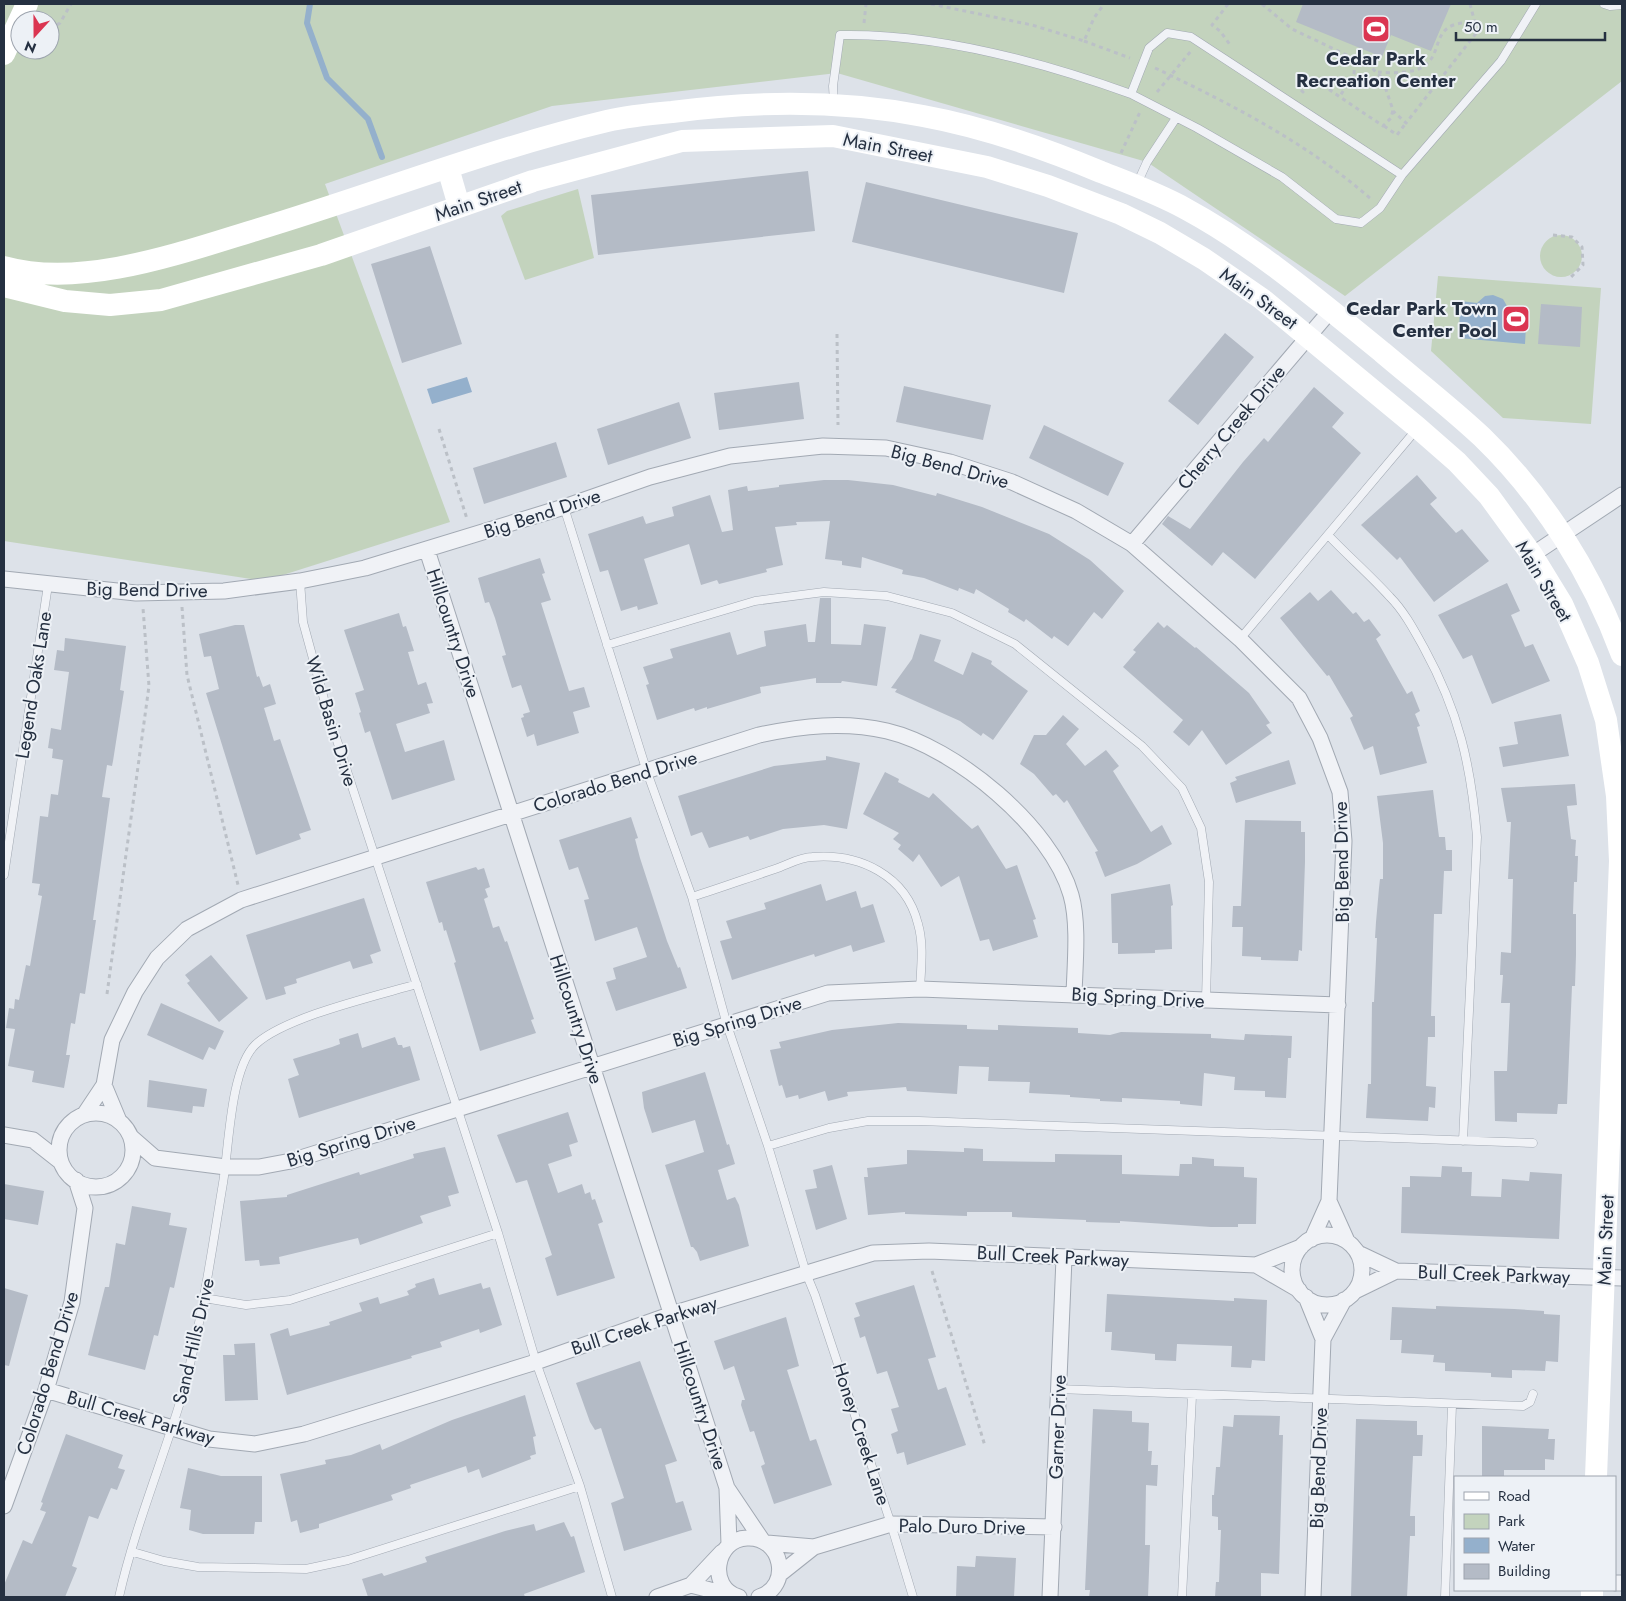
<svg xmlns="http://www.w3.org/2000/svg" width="1626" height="1601" viewBox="0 0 1626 1601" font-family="Jost,sans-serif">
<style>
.green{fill:#c3d3bd;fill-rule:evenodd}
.water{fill:#94b0cc}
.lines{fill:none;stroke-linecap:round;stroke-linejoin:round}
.stream{stroke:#94b0cc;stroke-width:6}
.building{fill:#b4bbc6}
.lane-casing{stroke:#a2a9b3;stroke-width:9}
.street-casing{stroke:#a2a9b3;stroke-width:17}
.path{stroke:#bbc0c7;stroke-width:3;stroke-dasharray:4 4;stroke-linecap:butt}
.lane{stroke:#f0f2f6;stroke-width:8}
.street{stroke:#f0f2f6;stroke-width:15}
.secondary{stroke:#fff;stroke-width:22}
.labels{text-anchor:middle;stroke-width:4;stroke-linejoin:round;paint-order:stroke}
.poi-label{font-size:19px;font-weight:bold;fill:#253041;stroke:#edf1f6}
.street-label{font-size:19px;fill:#253041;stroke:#edf1f6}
</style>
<rect width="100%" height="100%" fill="#dde2e9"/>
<path class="green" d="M4 4H1622V81L1345 296 1147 162 837 73 552 106 325 184 450 522 264 581 4 541ZM20 20H50V50H20Z
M578 189 594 258 525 280 501 216 507 211Z
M1540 256a21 21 0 1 1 42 0a21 21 0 1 1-42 0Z
M1438 276 1601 288 1591 424 1503 418 1431 351Z"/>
<path class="water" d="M1493 295 1503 299 1507 306 1527 307 1525 344 1459 338 1460 301 1477 303 1485 296Z
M467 377 472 392 432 404 427 389Z"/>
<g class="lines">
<path class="stream" d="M310 4 307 23 327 78 368 119 382 157"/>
</g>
<path class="building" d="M1303 4H1451L1431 51 1391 35 1382 57 1296 22Z
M808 171 815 231 598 255 591 195Z
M866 182 1078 233 1064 293 852 242Z
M430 246 462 344 402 363 371 264Z
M1541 304 1582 307 1580 347 1538 344Z
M1225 333 1254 357 1198 425 1168 401Z
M799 382 804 419 719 430 714 393Z
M904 386 991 405 983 440 896 422Z
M1314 387 1344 413 1332 427 1361 453 1255 579 1223 552 1212 566 1162 524 1168 516 1190 529 1243 462 1264 438 1268 442Z
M679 402 691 438 608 465 597 429Z
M1044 425 1124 463 1108 496 1029 458Z
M556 442 567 477 484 504 473 468Z
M1417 475 1437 498 1430 504 1456 533 1462 529 1489 561 1434 602 1400 557 1397 560 1361 525Z
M824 480H848L893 485 936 496 937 493 982 507 1049 534 1090 560 1124 591 1102 619 1094 612 1068 646 1054 636 1052 639 1026 619 1024 622 1008 612 1009 609 976 589 974 594 959 588 958 591 924 578 902 574 903 570 862 557 861 568 842 565V561L825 559 830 521 796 522 797 525 775 527 783 565 766 569 767 572 719 584 717 580 701 585 689 544 644 559 658 604 638 610 637 606 621 611 608 570 600 572 588 534 643 516 646 524 674 516 672 507 710 495 722 532 733 530 728 490 747 486 748 491 779 487V485Z
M540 558 545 573 542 574 551 600 541 603 569 691 584 687 590 707 573 712 579 733 537 746 534 734 527 737 521 718 524 717 523 714 530 712 521 685 512 688 502 656 506 655 495 618 489 602 485 603 478 578Z
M1507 583 1520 611 1511 615 1525 647 1533 644 1550 681 1492 704 1472 655 1463 659 1438 615Z
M1331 590 1353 614 1356 612 1364 622 1369 619 1381 635 1376 639 1407 694 1412 691 1420 711 1415 714 1420 726 1417 727 1427 763 1380 775 1373 746 1364 750 1350 718 1353 716 1329 675 1327 676 1280 618 1310 592 1318 601Z
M820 598H831V644L861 645 864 624 886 627 877 686 842 681 841 683H816V678L760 687 761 693 707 709V707L695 711 694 708 657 720 646 685 649 684 643 667 673 658 670 649 730 632 737 655 766 646 764 631 806 624 808 642H815Z
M399 613 403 627 406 626 414 651 408 652 418 685 426 682 433 703 427 704 430 713 396 724 405 752 444 740 455 780 392 800 370 731 365 733 359 713 361 712 355 693 364 690 344 630Z
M1158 622 1164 628 1167 625 1195 648 1196 647 1249 693 1270 723 1266 725 1272 733 1226 765 1202 730 1189 746 1173 732 1183 720 1123 667 1136 652 1133 650Z
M235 625H244L257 677 259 676 263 687 270 684 276 704 264 708 274 741 280 739 311 830 299 834 301 839 256 855 206 693 219 689 211 656 204 657 199 634Z
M920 634 941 640 934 661 963 675 972 652 992 661 991 664 1028 691 993 740 983 733 981 736 960 721 895 692 897 689 891 688 912 659Z
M65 638 126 646 120 690 124 691 113 761 112 766 107 765 102 797 110 798 93 920H96L85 994 80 993 75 1024 71 1023 66 1055H70L64 1088 32 1082 34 1071 8 1066 15 1029 6 1028 9 1008 14 1009 15 999 19 1000 26 965 30 966 35 937 42 896 38 895 40 884 32 883 40 816 48 817 51 794 58 795 63 760 52 758 53 749 48 748 51 728 61 730 69 672 54 670 57 650 64 651Z
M1561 714 1569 756 1503 767 1499 747 1518 744 1514 722Z
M1063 715 1079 729 1066 744 1085 766 1106 750 1119 766 1113 771 1151 832 1162 825 1172 844 1137 864 1105 877 1095 852 1098 851 1067 800 1064 803 1056 794 1053 796 1034 774 1020 764 1034 735H1046Z
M826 756 860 763 847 829 824 825 783 829 750 840 748 836 709 848 702 832 691 836 678 796 774 766 826 760Z
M1289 760 1296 784 1236 803 1230 783 1237 780 1235 777Z
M885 772 899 779 898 782 929 798 933 793 972 829 978 825 1006 869 1017 865 1036 919 1033 920 1038 937 993 951 989 939 980 941 959 876 941 887 919 854 913 862 898 849 901 845 893 839 899 833 863 814Z
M1575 784 1577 805 1567 806 1571 839 1576 840 1575 856H1578L1577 882H1574L1573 914H1576V955L1575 986H1572L1567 1104H1558L1557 1114 1517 1113V1122L1495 1121 1494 1071H1507L1510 1003H1501L1503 975H1500L1501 952 1511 953 1513 879H1508L1511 822H1507L1501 788Z
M1433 790 1439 837H1445L1446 850H1452V871H1444L1442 914H1434L1431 1016H1435V1037H1428L1426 1086 1436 1087 1435 1108 1429 1107 1428 1121 1366 1118 1368 1084H1371L1372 1002H1374L1377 938H1375L1376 922 1379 888 1380 879H1383V843L1377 796Z
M631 817 638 838 635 839 640 858 667 941 678 968 680 967 687 988 616 1011 606 982 616 979 613 968 647 957 637 927 595 941 584 900 589 899 578 867 569 870 559 840Z
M1245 820 1301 821V832H1305V862L1302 951 1299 950 1298 961 1261 960V957L1242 956 1243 927H1232L1233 906H1241Z
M476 867 478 870 484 868 490 887 485 889 488 897 484 899 493 928 499 926 505 942 507 941 534 1019 531 1020 536 1033 480 1051 454 963 456 962 446 930 444 931 442 922 439 923 426 882Z
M821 884 826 901 856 891 861 908 873 904 885 942 853 952 851 945 815 957 814 954 732 980 720 941 732 938 726 921 766 909 764 903Z
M1170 884 1173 905 1171 906 1172 949 1155 950V953L1118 954V943H1112L1111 894Z
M364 898 381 951 370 955 373 963 353 969 350 961 296 979 297 983 284 987 286 994 266 1000 246 935Z
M211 955 248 998 219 1022 187 983 190 981 185 975Z
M161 1003 224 1031 215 1050 209 1047 203 1060 147 1035Z
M898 1023 967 1025V1029L998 1030V1025L1078 1028V1033L1110 1035 1121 1032 1211 1034V1038L1244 1040 1245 1034 1292 1036 1291 1058H1288L1286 1098 1265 1097V1091L1234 1090 1235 1077 1204 1073 1202 1106 1180 1104V1101L1122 1098V1102L1100 1101V1099L1070 1097V1095L1029 1093 1030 1082 988 1081 989 1067 959 1066 957 1094 907 1091 906 1087 847 1092 848 1096 828 1101 825 1091 799 1099 798 1095 786 1098 782 1085 779 1086 770 1050 781 1048 779 1042 832 1030Z
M358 1033 362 1048 395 1037 398 1045H402L403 1048 410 1046 420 1080 299 1118 288 1079 299 1075 293 1059 332 1047 340 1044 339 1039Z
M705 1072 727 1145 729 1144 735 1164 718 1170 727 1200 735 1197 739 1205 749 1246 700 1261 697 1252 693 1247H691L665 1165 704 1152 695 1120 652 1133 644 1108 642 1092Z
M149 1080 207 1089 204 1107 193 1106 192 1113 147 1107Z
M568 1112 578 1142 569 1145 572 1156 548 1164 558 1193 582 1184 585 1194 590 1192 592 1200 595 1199 603 1222 598 1224 615 1278 557 1296 545 1258 552 1255 527 1180 516 1183 497 1135Z
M445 1147 459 1193 448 1196 451 1206 420 1216 423 1223 360 1245 358 1238 279 1257 280 1264 260 1266 259 1260 245 1261 240 1201 287 1197V1195L359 1172 360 1175 414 1158 413 1154Z
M964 1148 983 1149V1161L1055 1162V1154L1122 1155V1174L1179 1176 1180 1164H1192V1157L1214 1159V1166L1244 1167V1177L1257 1178 1256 1224H1238V1227H1211L1120 1221V1223L1086 1222V1220L1012 1217V1212H967V1216L905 1214V1212L868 1215 864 1177H868L867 1168 907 1164V1150L964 1152Z
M832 1165 847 1219 816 1230 805 1190 817 1188 813 1170Z
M1442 1166 1462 1167V1172H1472L1471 1196 1501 1197 1502 1179 1529 1181 1530 1172 1562 1174 1559 1239 1401 1233 1402 1187H1410V1176L1441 1177Z
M4 1184 44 1191 38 1225 4 1219Z
M132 1206 171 1213 169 1225 187 1228 174 1288 170 1287 158 1336 154 1335 145 1370 88 1355 105 1287H109L116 1243 125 1245Z
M434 1278 439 1295 481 1283 483 1289 490 1287 502 1325 480 1333 479 1329 440 1342 442 1347 411 1356 412 1358 287 1395 270 1334 288 1328 290 1336 330 1325 329 1322 362 1311 359 1303 378 1297 380 1304 409 1295 407 1291 416 1287 415 1284Z
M914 1285 936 1357 928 1359 938 1390 946 1387 966 1445 907 1465 904 1452 897 1454 891 1434 898 1431 891 1409 899 1407 887 1371 877 1374 865 1336 860 1338 854 1318 860 1316 855 1303Z
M4 1288 28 1295 9 1366 4 1365Z
M1107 1294 1234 1301V1298L1267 1300 1265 1361 1252 1360 1251 1368 1231 1367 1232 1346 1177 1344 1176 1361 1155 1360V1354L1111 1350 1112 1332H1105Z
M1436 1306 1514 1309 1544 1311V1314L1560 1315 1558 1362 1546 1361 1545 1371 1512 1370V1378L1491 1377V1373L1445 1371V1363L1433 1362 1434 1355 1401 1353 1402 1340H1390L1392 1307 1436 1309Z
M786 1317 799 1366 787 1370 810 1441 816 1439 832 1485 774 1504 761 1466 765 1464 754 1431 750 1432 741 1405 742 1400H745L734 1366 724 1370 714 1341Z
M255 1343 258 1400 225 1401 223 1355H235L234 1344Z
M640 1361 677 1461 665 1465 676 1503 683 1501 692 1530 624 1551 611 1503 624 1498 601 1428 595 1430 590 1422 576 1383Z
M525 1395 536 1436 533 1437 536 1454 530 1456 531 1459 482 1478 479 1469 468 1473 466 1466 410 1485 411 1488 391 1495 393 1500 319 1524V1528L300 1533 297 1520 291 1522 280 1474 326 1464 325 1460 351 1455 380 1444 382 1450 452 1420Z
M1093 1409 1132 1411V1422L1149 1423 1148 1451H1152L1151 1465H1158L1157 1486 1146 1485 1145 1545H1150L1148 1597H1089L1090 1590H1085Z
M1234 1415 1280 1416 1279 1435H1283L1279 1574 1261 1573V1597H1215L1216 1582H1219L1221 1530H1218V1517L1212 1516V1495H1214L1216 1467H1220L1223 1426 1233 1427Z
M1356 1419 1417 1421V1435H1423L1422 1456H1413L1410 1516H1415V1536H1410L1407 1597H1351Z
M1482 1426 1549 1429 1548 1439H1555L1554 1460 1545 1459V1470H1504V1477H1482Z
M66 1434 123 1455 118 1468 125 1470 117 1490 111 1488 98 1519 89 1516 72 1566 77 1568 65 1597H4V1585L23 1540 32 1544 46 1512 40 1510 43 1503 41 1502Z
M188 1468 221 1476H262V1522H255L254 1534H203L189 1530 191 1510 180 1508Z
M564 1522 571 1537 574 1536 585 1572 524 1594 525 1597H368L362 1579 382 1573 384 1576 427 1562 425 1557 505 1531 534 1524 536 1531Z
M976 1556 1016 1558 1014 1597H956L957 1566 975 1567Z"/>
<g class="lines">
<defs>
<path id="lane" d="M1604 4 1610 6 1622 5
M834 103 833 86 840 35C936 33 1042 62 1131 94L1149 48 1167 33 1191 37 1402 175 1380 208 1361 223 1336 219 1282 177 1197 128 1131 94
M1402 175 1501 61 1536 4
M1137 184 1147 162 1176 118
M564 507 647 772 692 897 727 1025 768 1146 806 1273 815 1295 891 1524 913 1597
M1328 535C1348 556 1370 575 1390 597 1404 611 1414 630 1424 648 1459 712 1471 765 1477 837L1463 1141
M300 581 303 622 327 710 498 1233 536 1362 580 1486 612 1597
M1240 639 1416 430
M607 645 755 601 824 592 887 596 952 613 1015 644 1142 746 1182 788 1201 828 1209 882 1206 1000
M4 875 48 585
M692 897C720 888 748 878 775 869 787 865 800 857 812 857 859 853 906 875 918 924 924 944 921 968 920 989
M768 1146 829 1128 868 1121H919L1533 1143
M204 1298 246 1305 290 1300 498 1233
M1057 1389 1523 1406 1530 1402 1533 1394
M133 1552 164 1561 198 1567 306 1569 348 1560 580 1486
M119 1597C134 1530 161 1465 181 1399 201 1328 211 1255 223 1183 229 1148 230 1070 255 1045 284 1017 376 996 417 984
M1182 1597 1192 1396
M1445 1597 1452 1405"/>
<path id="street" d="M1132 544 1331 310
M427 550 727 1488 762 1540
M1532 555 1622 495
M4 579 136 593 224 591 300 581 365 568 564 507 650 477 730 456 823 446 886 448 950 462 1012 482 1076 511 1132 544 1240 639 1299 698 1320 738 1340 792 1344 841 1329 1201 1312 1239
M104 1085 119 1121
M59 1150a37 37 0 1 1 74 0a37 37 0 1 1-74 0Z
M84 1115 104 1085 112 1040 135 992 157 958 187 929 241 900 759 735C802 726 844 721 887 731 955 747 1052 827 1071 895 1079 923 1075 964 1074 994
M4 1135 33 1140 61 1162
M131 1137 155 1158 226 1167H259L291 1161 828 993 920 989 1338 1005
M1329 1201 1347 1241
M1292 1270a35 35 0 1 1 70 0a35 35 0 1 1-70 0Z
M1358 1253 1396 1271 1622 1278
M1256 1265 1299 1290
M1355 1291 1396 1271
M1306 1297 1323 1339 1313 1597
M1323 1339 1344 1300
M46 1390 209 1439 255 1444 304 1434 536 1362 672 1314 873 1253 929 1251 1256 1265 1301 1247
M727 1489 729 1544
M4 1506 46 1390 72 1302 85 1208 76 1180
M767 1543 814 1547
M780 1574 814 1547 891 1524 1054 1527
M1615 1583H1622
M691 1585 733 1596
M657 1597 691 1585 722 1552
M739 1597C707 1588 715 1539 747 1538 782 1536 793 1586 759 1597
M1050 1597 1064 1258"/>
</defs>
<use href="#lane" class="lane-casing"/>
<use href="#street" class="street-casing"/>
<path class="path" d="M931 4 1032 25 1084 41 1094 18 1104 4
M1228 4 1212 25 1220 31 1231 46
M1262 4 1292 29 1355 59 1354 74 1340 96
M1470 4 1475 23
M864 23 866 4
M50 29 60 23 71 4
M1084 41 1130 58
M1155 68C1231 104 1307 143 1371 199
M1378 72C1391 73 1413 74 1424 66 1443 54 1431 26 1463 23 1470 23 1475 23 1481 27L1406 123 1393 111
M1301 90 1303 92 1312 78 1383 126 1391 118 1393 110 1382 78 1370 66 1355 59
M1157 92 1191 51
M1384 126 1397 135 1406 123
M1121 153 1140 112
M1553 235 1572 237 1582 247 1583 265 1570 278
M837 334 838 425
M439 429 467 519
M182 607 187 675 238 885
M107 994 149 686 143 608
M932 1271 985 1446"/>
<use href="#lane" class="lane"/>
<use href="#street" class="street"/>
<path class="secondary" d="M4 54 27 4
M448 168 459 206
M4 267C83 289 183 252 259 229 375 194 489 149 607 121 628 116 650 114 672 112 754 101 840 100 923 116 983 127 1044 148 1101 172 1129 183 1159 194 1186 209 1258 248 1319 301 1382 352 1415 380 1450 407 1482 437 1544 497 1592 574 1622 655
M4 286 65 301 110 305 161 300 321 255 533 181 682 141 833 136 987 167 1048 186 1121 214 1160 233 1204 259 1262 299 1417 427 1457 462 1489 496 1532 555 1562 604 1588 663 1606 720 1617 796 1620 861 1596 1477
M1592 1597V1590"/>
</g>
<defs>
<symbol id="stadium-square" viewBox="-11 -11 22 22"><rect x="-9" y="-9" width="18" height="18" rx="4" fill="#db3551" stroke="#edf1f6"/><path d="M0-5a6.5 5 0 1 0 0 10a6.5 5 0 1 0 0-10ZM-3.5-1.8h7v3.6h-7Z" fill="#fff"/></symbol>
</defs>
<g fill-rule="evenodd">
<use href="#stadium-square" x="1360" y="13" width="32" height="32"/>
<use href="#stadium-square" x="1500" y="303" width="32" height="32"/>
</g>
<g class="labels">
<g class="poi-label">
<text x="1376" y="65">Cedar Park<tspan x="1376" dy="22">Recreation Center</tspan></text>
<text x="1497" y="315" text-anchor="end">Cedar Park Town<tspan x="1497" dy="22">Center Pool</tspan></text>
</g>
<g class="street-label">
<text transform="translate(888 147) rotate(11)" y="7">Main Street</text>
<text transform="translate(478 200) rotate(-19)" y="7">Main Street</text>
<text transform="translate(1259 298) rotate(36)" y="7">Main Street</text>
<text transform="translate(1231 427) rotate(-50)" y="7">Cherry Creek Drive</text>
<text transform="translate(950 466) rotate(15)" y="7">Big Bend Drive</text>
<text transform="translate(542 513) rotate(-18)" y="7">Big Bend Drive</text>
<text transform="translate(1544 581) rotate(59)" y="7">Main Street</text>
<text transform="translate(147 589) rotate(1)" y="7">Big Bend Drive</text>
<text transform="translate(454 633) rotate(72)" y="7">Hillcountry Drive</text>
<text transform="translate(33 685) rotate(-81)" y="7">Legend Oaks Lane</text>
<text transform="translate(332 721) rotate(73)" y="7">Wild Basin Drive</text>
<text transform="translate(615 781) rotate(-17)" y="7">Colorado Bend Drive</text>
<text transform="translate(1341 862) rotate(-91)" y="7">Big Bend Drive</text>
<text transform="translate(1138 997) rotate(3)" y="7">Big Spring Drive</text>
<text transform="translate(577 1019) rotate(72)" y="7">Hillcountry Drive</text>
<text transform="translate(737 1021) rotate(-17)" y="7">Big Spring Drive</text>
<text transform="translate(351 1141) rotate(-17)" y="7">Big Spring Drive</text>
<text transform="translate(1605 1240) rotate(-88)" y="7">Main Street</text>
<text transform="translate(1053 1256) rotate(3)" y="7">Bull Creek Parkway</text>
<text transform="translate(1494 1274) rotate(2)" y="7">Bull Creek Parkway</text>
<text transform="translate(644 1325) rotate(-18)" y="7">Bull Creek Parkway</text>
<text transform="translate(193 1341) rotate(-77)" y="7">Sand Hills Drive</text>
<text transform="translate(47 1373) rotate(-73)" y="7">Colorado Bend Drive</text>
<text transform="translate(701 1405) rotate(72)" y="7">Hillcountry Drive</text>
<text transform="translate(141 1417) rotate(16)" y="7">Bull Creek Parkway</text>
<text transform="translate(1057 1427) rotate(-88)" y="7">Garner Drive</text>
<text transform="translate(862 1434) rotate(72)" y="7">Honey Creek Lane</text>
<text transform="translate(1318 1468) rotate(-88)" y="7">Big Bend Drive</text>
<text transform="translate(962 1526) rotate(1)" y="7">Palo Duro Drive</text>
</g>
</g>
<rect width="1626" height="1601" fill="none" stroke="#253041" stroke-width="10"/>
<rect x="1454" y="1476" width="162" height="115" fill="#edf1f6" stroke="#9da4ae"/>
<rect x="1464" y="1492" width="25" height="8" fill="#ffffff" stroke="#9da4ae"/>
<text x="1498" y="1501" font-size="15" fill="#253041">Road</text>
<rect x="1464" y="1514" width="25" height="15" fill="#c3d3bd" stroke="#9da4ae"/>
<text x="1498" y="1526" font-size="15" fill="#253041">Park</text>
<rect x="1464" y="1538" width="25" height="15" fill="#94b0cc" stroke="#9da4ae"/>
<text x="1498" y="1551" font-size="15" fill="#253041">Water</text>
<rect x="1464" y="1564" width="25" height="15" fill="#b4bbc6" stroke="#9da4ae"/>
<text x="1498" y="1576" font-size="15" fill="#253041">Building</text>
<g transform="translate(35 35) rotate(201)"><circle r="24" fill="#edf1f6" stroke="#9da4ae"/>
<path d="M0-4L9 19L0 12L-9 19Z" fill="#db3551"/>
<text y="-8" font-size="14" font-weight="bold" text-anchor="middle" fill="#253041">N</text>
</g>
<path d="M1456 32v8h149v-8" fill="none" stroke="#253041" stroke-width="2.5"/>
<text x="1464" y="32" font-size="15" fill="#253041" stroke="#edf1f6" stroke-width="4" paint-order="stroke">50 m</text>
</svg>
